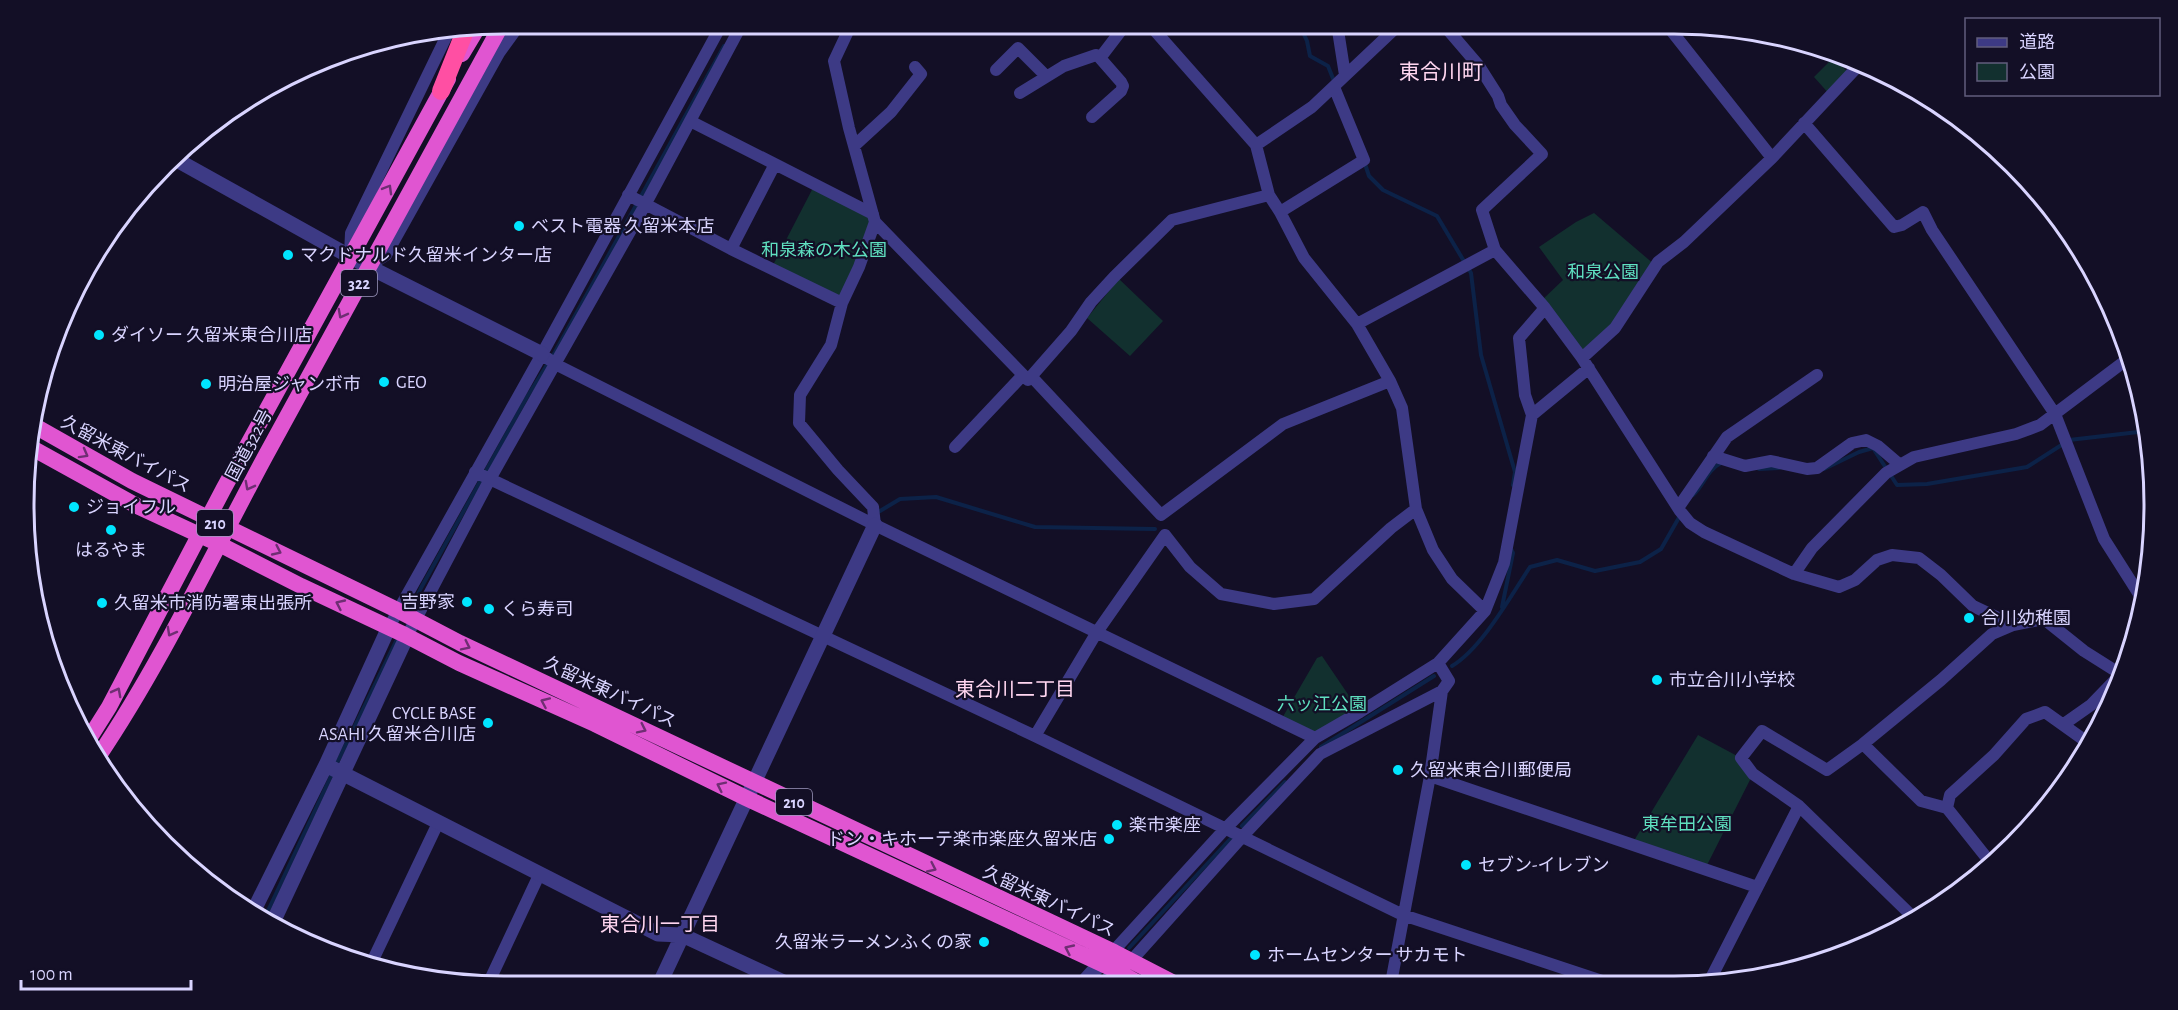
<svg xmlns="http://www.w3.org/2000/svg" width="2178" height="1010" viewBox="0 0 2178 1010" font-family="'Alegreya Sans','Noto Sans JP',sans-serif">
<style>
.green{fill:#12302f}
.lines{fill:none;stroke-linecap:round;stroke-linejoin:round}
.stream{stroke:#0c2248;stroke-width:4}
.minor{stroke:#3d3a85;stroke-width:12}
.tertiary{stroke:#3d3a85;stroke-width:15}
.trunk{stroke:#e055d1;stroke-width:16}
.motorway{stroke:#ff4fa3;stroke-width:18}
.oneway{stroke:#6f2e73}
.poi-dot{fill:#00e5ff;stroke:#130f26;stroke-width:2}
.labels{text-anchor:middle;stroke-width:4.5;stroke-linejoin:round;paint-order:stroke}
.shield{fill:#130f26;stroke:#9e99be;stroke-width:1.5}
.shield-label{font-size:16px;font-weight:bold;fill:#d9d4ff}
.poi-label{font-size:18px;fill:#d9d4ff;stroke:#130f26;text-anchor:start}
.park-label{font-size:18px;fill:#5fe0c0;stroke:#130f26}
.street-label{font-size:18px;fill:#d9d4ff;stroke:#130f26}
.neighbourhood-label{font-size:20px;fill:#ffd6f0;stroke:#130f26}
.quarter-label{font-size:21px;fill:#ffd6f0;stroke:#130f26}
.rim{fill:none;stroke:#d9d4ff;stroke-width:3}
</style>
<rect width="100%" height="100%" fill="#130f26"/>
<path class="green" d="M1833 58 1851 75 1831 96 1814 77Z
M815 184 873 214 842 303 771 269Z
M1594 213 1655 265 1615 328 1582 358 1540 302 1563 280 1539 247 1576 222Z
M1119 279 1163 321 1130 356 1087 318Z
M1322 656 1360 712 1315 738 1281 720 1317 658Z
M1698 735 1741 758 1753 774 1705 869 1632 844Z"/>
<g class="lines">
<path class="stream" d="M1299 24 1307 41 1310 56 1328 66 1334 81
M1364 161 1369 176 1383 190 1437 216 1471 273 1481 355 1515 472 1513 485
M2069 440 2147 431
M1759 469 1779 468
M1824 469 1859 452 1873 448 1897 485 1927 484 2027 467 2063 444
M1693 495C1704 485 1707 470 1721 463
M880 511 900 499 936 497 1035 527 1155 529
M1502 607 1513 553 1510 547
M410 611 421 588 527 397 555 352 724 46
M1452 666C1482 648 1510 597 1530 567L1557 560 1595 571 1640 562 1661 549 1681 514
M1321 747 1434 676
M336 765 398 637
M1242 826 1285 782
M266 915 333 772
M1129 948 1234 835"/>
<path class="minor" d="M855 24 850 27 834 61 849 128 875 222 1028 380 1071 331 1091 302 1114 277 1172 220 1269 195
M1149 24 1256 145 1269 195 1280 212 1304 258 1357 324 1390 381 1402 408 1416 509 1433 550 1452 579 1485 611
M1337 24 1345 75
M1666 24 1772 158
M996 70 1018 48 1046 76
M1020 93 1064 66 1096 55 1100 58
M1092 117 1121 91 1123 86 1121 82 1100 58 1126 24
M690 121 873 214
M1804 123 1894 227 1902 225 1923 212 1932 230 2055 414 2104 539 2144 602
M1256 145 1312 107 1400 24
M854 146 891 112 921 74 915 67
M628 195 731 249 842 303
M1280 212 1364 160 1334 87
M731 249 775 164
M1495 250 1545 308 1582 358 1680 511 1690 523 1704 532 1794 574 1839 587 1855 580 1877 560 1892 555 1919 558 1941 575 1973 606 2013 625
M350 255 351 233 448 33
M372 264 386 255 499 53 520 24
M1357 324 1495 250 1482 210 1542 154 1515 125 1501 105 1498 96 1479 66 1443 24
M542 354 555 364 875 525 873 507 838 470 799 423 800 395 831 345 842 303 859 267 875 222
M1582 358 1615 328 1658 262 1684 242 1772 158 1861 63
M1031 376 1161 515 1283 424 1390 381
M1532 415 1525 395 1519 338 1545 308
M955 447 1023 375
M1713 456 1745 466 1771 461 1807 469 1817 468 1852 443 1866 440 1878 446 1899 464
M475 472 1035 736 1403 915 1605 982
M1678 508 1727 437 1817 375
M875 525 1315 738
M1794 574 1812 548 1886 473 1914 457 2016 434 2040 425 2129 358
M389 627 542 354 722 24
M407 636 490 479 645 205 742 24
M2064 724 2091 705 2120 675
M1035 736 1097 632 1165 535 1190 567 1221 594 1274 604 1314 599 1391 528 1416 509
M1863 744 1921 801 1947 808 1990 862
M1430 776 1757 887
M1947 808 1950 795 1994 755 2026 719 2045 712 2087 742
M1913 917 1799 806 1753 774 1741 758 1762 731 1827 770 1863 744 1941 680 1992 634 2013 625 2044 619 2084 651 2122 675
M1108 957 1224 830 1315 738 1360 712 1438 663 1485 611 1504 563 1532 415 1589 368
M371 964 438 823
M1125 964 1131 961 1242 837 1320 754 1442 691
M1709 982 1799 806
M1391 983 1430 776 1442 691 1449 681 1438 663
M488 984 540 873"/>
<path class="tertiary" d="M175 159 367 266 542 354
M326 765 658 934 682 935 790 985
M255 908 326 765 389 627
M274 920 407 636
M1082 984 1100 964
M1106 984 1115 970
M659 985 875 525"/>
<path class="trunk" d="M462 54 477 29
M33 425 132 481 397 610 460 643 1114 952 1176 984
M32 448 137 506 219 544 301 586 405 635 459 663 595 724 746 798 1115 970 1140 984
M87 742 109 707 224 488 448 79
M98 757C162 662 212 555 266 455 344 311 424 168 502 24"/>
<path class="motorway" d="M441 91 465 31"/>
</g>
<defs><path id="oneway-chevron" d="M-2-3.5L2.5 0L-2 3.5" fill="none" stroke-width="1.6" stroke-linecap="round" stroke-linejoin="round" transform="scale(1.5)"/></defs>
<g class="oneway">
<use href="#oneway-chevron" transform="translate(388 189) rotate(-60)"/>
<use href="#oneway-chevron" transform="translate(342 314) rotate(118)"/>
<use href="#oneway-chevron" transform="translate(84 454) rotate(29)"/>
<use href="#oneway-chevron" transform="translate(249 486) rotate(118)"/>
<use href="#oneway-chevron" transform="translate(277 551) rotate(25)"/>
<use href="#oneway-chevron" transform="translate(340 604) rotate(-155)"/>
<use href="#oneway-chevron" transform="translate(171 632) rotate(119)"/>
<use href="#oneway-chevron" transform="translate(466 646) rotate(26)"/>
<use href="#oneway-chevron" transform="translate(117 692) rotate(-62)"/>
<use href="#oneway-chevron" transform="translate(545 702) rotate(-156)"/>
<use href="#oneway-chevron" transform="translate(642 729) rotate(26)"/>
<use href="#oneway-chevron" transform="translate(721 786) rotate(-154)"/>
<use href="#oneway-chevron" transform="translate(932 868) rotate(25)"/>
<use href="#oneway-chevron" transform="translate(1069 949) rotate(-155)"/>
</g>
<g class="poi-dot">
<circle cx="519" cy="226" r="6"/>
<circle cx="288" cy="255" r="6"/>
<circle cx="99" cy="335" r="6"/>
<circle cx="384" cy="382" r="6"/>
<circle cx="206" cy="384" r="6"/>
<circle cx="74" cy="507" r="6"/>
<circle cx="111" cy="530" r="6"/>
<circle cx="467" cy="602" r="6"/>
<circle cx="102" cy="603" r="6"/>
<circle cx="489" cy="609" r="6"/>
<circle cx="1969" cy="618" r="6"/>
<circle cx="1657" cy="680" r="6"/>
<circle cx="488" cy="723" r="6"/>
<circle cx="1398" cy="770" r="6"/>
<circle cx="1117" cy="825" r="6"/>
<circle cx="1109" cy="839" r="6"/>
<circle cx="1466" cy="865" r="6"/>
<circle cx="984" cy="942" r="6"/>
<circle cx="1255" cy="955" r="6"/>
</g>
<g class="labels">
<g class="shield">
<rect x="341" y="270" width="36" height="26" rx="4.5"/>
<rect x="197" y="510" width="36" height="26" rx="4.5"/>
<rect x="776" y="789" width="36" height="26" rx="4.5"/>
</g>
<g class="shield-label">
<text x="359" y="289">322</text>
<text x="215" y="529">210</text>
<text x="794" y="808">210</text>
</g>
<g class="poi-label">
<text x="531" y="232">ベスト電器 久留米本店</text>
<text x="300" y="261">マクドナルド久留米インター店</text>
<text x="111" y="341">ダイソー 久留米東合川店</text>
<text x="396" y="388">GEO</text>
<text x="218" y="390">明治屋ジャンボ市</text>
<text x="86" y="513">ジョイフル</text>
<text x="111" y="556" text-anchor="middle">はるやま</text>
<text x="455" y="608" text-anchor="end">吉野家</text>
<text x="114" y="609">久留米市消防署東出張所</text>
<text x="501" y="615">くら寿司</text>
<text x="1981" y="624">合川幼稚園</text>
<text x="1669" y="686">市立合川小学校</text>
<text x="476" y="719" text-anchor="end">CYCLE BASE<tspan x="476" dy="21">ASAHI 久留米合川店</tspan></text>
<text x="1410" y="776">久留米東合川郵便局</text>
<text x="1129" y="831">楽市楽座</text>
<text x="1097" y="845" text-anchor="end">ドン・キホーテ楽市楽座久留米店</text>
<text x="1478" y="871">セブン-イレブン</text>
<text x="972" y="948" text-anchor="end">久留米ラーメンふくの家</text>
<text x="1267" y="961">ホームセンター サカモト</text>
</g>
<g class="park-label">
<text x="824" y="256">和泉森の木公園</text>
<text x="1603" y="278">和泉公園</text>
<text x="1322" y="710">六ッ江公園</text>
<text x="1687" y="830">東牟田公園</text>
</g>
<g class="street-label">
<text transform="translate(249 445) rotate(-62)" y="6">国道322号</text>
<text transform="translate(126 454) rotate(28)" y="6">久留米東バイパス</text>
<text transform="translate(610 692) rotate(25)" y="6">久留米東バイパス</text>
<text transform="translate(1049 901) rotate(25)" y="6">久留米東バイパス</text>
</g>
<g class="neighbourhood-label">
<text x="1015" y="696">東合川二丁目</text>
<text x="660" y="931">東合川一丁目</text>
</g>
<g class="quarter-label">
<text x="1441" y="79">東合川町</text>
</g>
</g>
<path d="M0 0H2178V1010H0ZM504 34H1674A470 470 0 0 1 2144 504V506A470 470 0 0 1 1674 976H504A470 470 0 0 1 34 506V504A470 470 0 0 1 504 34Z" fill="#130f26" fill-rule="evenodd"/>
<path class="rim" d="M504 34H1674A470 470 0 0 1 2144 504V506A470 470 0 0 1 1674 976H504A470 470 0 0 1 34 506V504A470 470 0 0 1 504 34Z"/>
<rect x="1965" y="18" width="195" height="78" fill="#130f26" stroke="#625e7d" stroke-width="1.5"/>
<rect x="1977" y="38" width="30" height="9" fill="#3d3a85" stroke="#625e7d" stroke-width="1.5"/>
<text x="2019" y="48" font-size="18" fill="#d9d4ff">道路</text>
<rect x="1977" y="63" width="30" height="18" fill="#12302f" stroke="#625e7d" stroke-width="1.5"/>
<text x="2019" y="78" font-size="18" fill="#d9d4ff">公園</text>
<path d="M21 980v9h170v-9" fill="none" stroke="#d9d4ff" stroke-width="3"/>
<text x="30" y="980" font-size="18" fill="#d9d4ff" stroke="#130f26" stroke-width="4.5" paint-order="stroke">100 m</text>
</svg>
